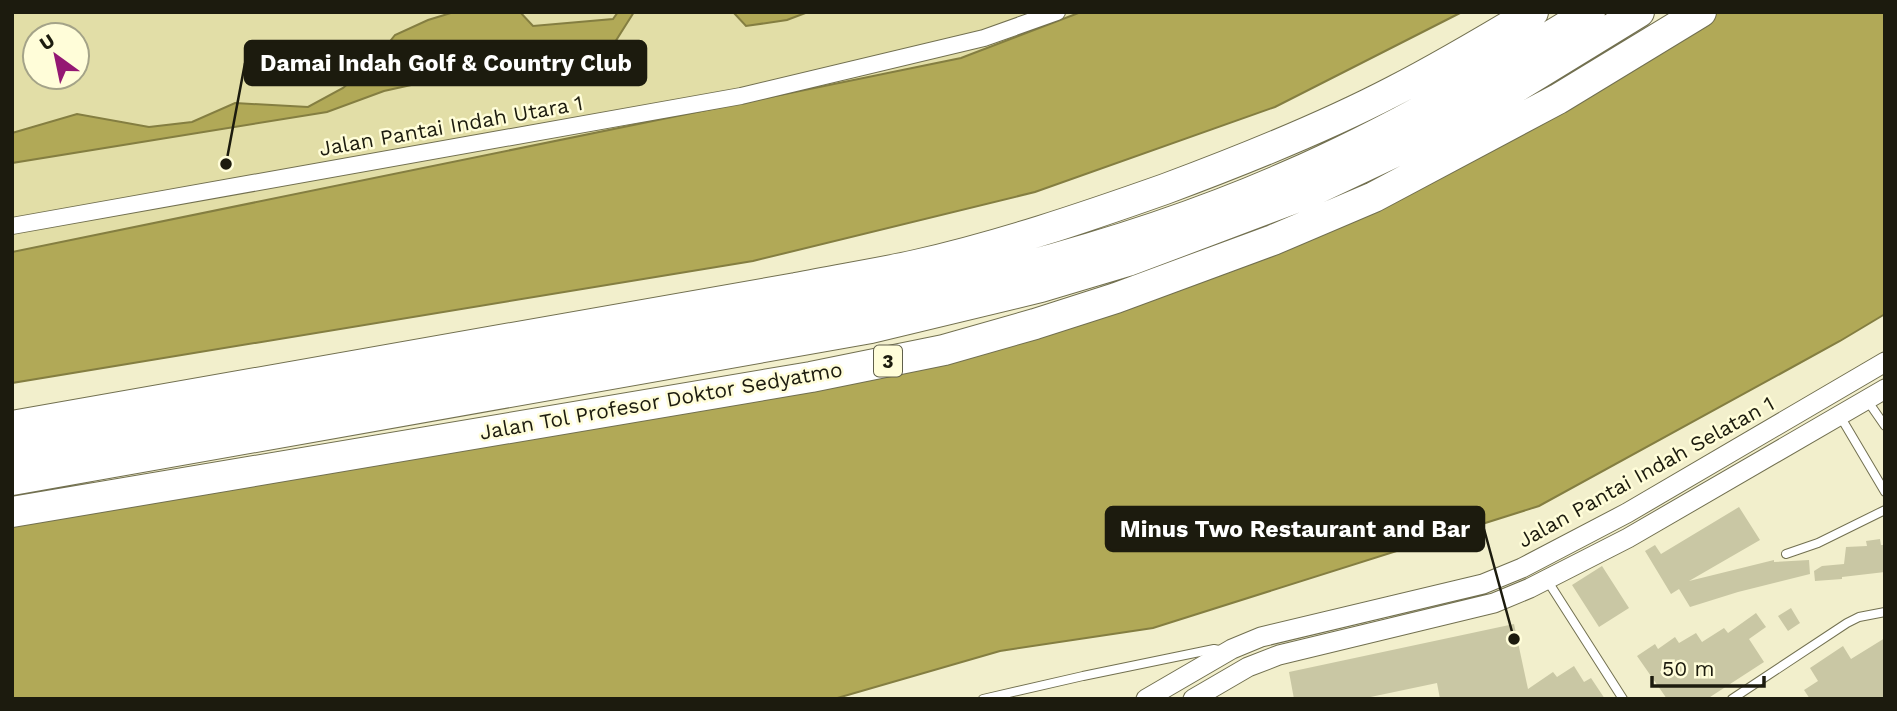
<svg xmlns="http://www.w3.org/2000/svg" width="1897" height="711" viewBox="0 0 1897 711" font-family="'Work Sans',sans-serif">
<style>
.green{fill:#e2dea7;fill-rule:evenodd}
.water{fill:#b1a957;stroke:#847e41;stroke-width:2}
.building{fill:#c9c7a4}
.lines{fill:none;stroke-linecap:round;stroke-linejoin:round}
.service-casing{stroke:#727050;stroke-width:10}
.minor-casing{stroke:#727050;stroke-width:18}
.tertiary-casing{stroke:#727050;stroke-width:21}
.motorway-casing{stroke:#727050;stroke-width:32}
.service{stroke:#fff;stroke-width:8}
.minor{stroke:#fff;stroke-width:16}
.tertiary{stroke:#fff;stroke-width:19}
.motorway{stroke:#fff;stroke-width:30}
.labels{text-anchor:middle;stroke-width:5;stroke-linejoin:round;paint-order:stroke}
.shield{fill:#fffdd9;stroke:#605f4b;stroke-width:2}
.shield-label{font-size:19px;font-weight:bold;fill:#1c1b0e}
.street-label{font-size:21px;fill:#1c1b0e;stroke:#fffdd9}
.leader{fill:none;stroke:#1c1b0e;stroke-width:2.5}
.callout-dot{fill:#1c1b0e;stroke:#fffdd9;stroke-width:2.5}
.callout{fill:#1c1b0e;stroke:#1c1b0e;stroke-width:2.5}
.callout-label{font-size:23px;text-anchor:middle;font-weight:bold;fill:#fff}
</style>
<rect width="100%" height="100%" fill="#f2efcc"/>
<path class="green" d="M12 12H1081L961 58 12 252ZM35 35H77V77H35Z"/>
<path class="water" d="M454 12H520L533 26 613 19 618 12H634L615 42 534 58 384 91 327 112 12 163V133L77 114 149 127 192 122 235 103 308 107 343 88 372 64 395 35 428 20Z
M733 12H808L787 20 746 26Z
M1081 12H1462L1275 107 1035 192 753 261 12 383V252L961 58Z
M1710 12H1885V314L1840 341 1539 506 1153 628 1000 651 834 699H12V520L957 352 1382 204Z"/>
<path class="building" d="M1739 507 1760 540 1689 581 1774 560V562L1809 560 1810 574 1738 592 1690 607 1679 589 1671 594 1645 551 1655 545 1661 554Z
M1880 539 1881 545H1885V572L1842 577V579L1815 581 1814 571 1822 566 1844 564 1846 547 1867 546 1866 541Z
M1602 566 1629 608 1599 627 1572 585Z
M1791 608 1800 623 1788 631 1778 616Z
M1756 613 1766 627 1749 639 1764 662 1707 699H1667L1637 656 1655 644 1658 649 1675 637 1679 643 1696 633 1702 642 1724 628 1728 633Z
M1514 624 1528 689 1553 672 1557 677 1574 666 1584 682 1591 678 1605 699H1440L1437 683 1361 699H1294L1289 672Z
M1885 638V699H1810L1804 690 1818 681 1810 668 1843 646 1851 659Z"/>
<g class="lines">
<defs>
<path id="service" d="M1867 400 1885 426
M1840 416 1885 492
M1786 554 1818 543 1885 510
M1547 580 1623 699
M983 699 1083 676 1214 649 1219 650
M1732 699 1847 623 1859 617 1885 612"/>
<path id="minor" d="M12 226 741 96 984 38 1057 12"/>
<path id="tertiary" d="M1146 699 1232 649 1261 637 1483 584 1522 568 1627 513 1885 362
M1193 699 1248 667 1279 655 1494 603 1530 588 1628 538 1885 389"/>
<path id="motorway" d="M12 426 796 288C835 280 876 274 916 265 1000 246 1083 218 1165 189 1243 160 1321 129 1394 91 1441 67 1488 39 1533 12
M12 454 952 285C1066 258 1179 224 1286 177 1392 131 1492 72 1590 12
M12 480 871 328 1041 287 1128 261 1306 194 1397 151 1515 88 1639 12
M12 512 811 377 944 350 1035 324 1116 298 1273 240 1374 197 1558 99 1701 12"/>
</defs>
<use href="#service" class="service-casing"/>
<use href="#minor" class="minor-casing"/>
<use href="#tertiary" class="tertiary-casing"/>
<use href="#motorway" class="motorway-casing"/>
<use href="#service" class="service"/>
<use href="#minor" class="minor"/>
<use href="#tertiary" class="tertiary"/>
<use href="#motorway" class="motorway"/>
</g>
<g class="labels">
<rect class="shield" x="874" y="345.5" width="28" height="31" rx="5"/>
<g class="shield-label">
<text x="888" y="368">3</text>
</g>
<g class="street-label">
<text transform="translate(451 126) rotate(-10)" y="7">Jalan Pantai Indah Utara 1</text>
<text transform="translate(661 401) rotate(-10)" y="7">Jalan Tol Profesor Doktor Sedyatmo</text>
<text transform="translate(1646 472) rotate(-29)" y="7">Jalan Pantai Indah Selatan 1</text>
</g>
</g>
<path class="leader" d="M226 164L245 63M1514 639L1484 529"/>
<g class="callout-dot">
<circle cx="226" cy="164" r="7"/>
<circle cx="1514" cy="639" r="7"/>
</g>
<g class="callout">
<rect x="245" y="41" width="401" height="44" rx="7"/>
<rect x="1106" y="507" width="378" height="44" rx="7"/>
</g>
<g class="callout-label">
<text x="446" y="71">Damai Indah Golf &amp; Country Club</text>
<text x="1295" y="537">Minus Two Restaurant and Bar</text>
</g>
<rect width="1897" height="711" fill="none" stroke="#1c1b0e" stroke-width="28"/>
<g transform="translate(56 56) rotate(327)"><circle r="33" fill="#fffdd9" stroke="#a4a388" stroke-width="2"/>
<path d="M0-5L12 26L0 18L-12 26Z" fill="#941873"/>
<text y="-10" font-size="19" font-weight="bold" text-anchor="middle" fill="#1c1b0e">U</text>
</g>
<path d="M1652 676v10h112v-10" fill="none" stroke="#1c1b0e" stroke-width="3.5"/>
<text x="1662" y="676" font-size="21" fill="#1c1b0e" stroke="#fffdd9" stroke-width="5" paint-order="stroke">50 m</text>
</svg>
